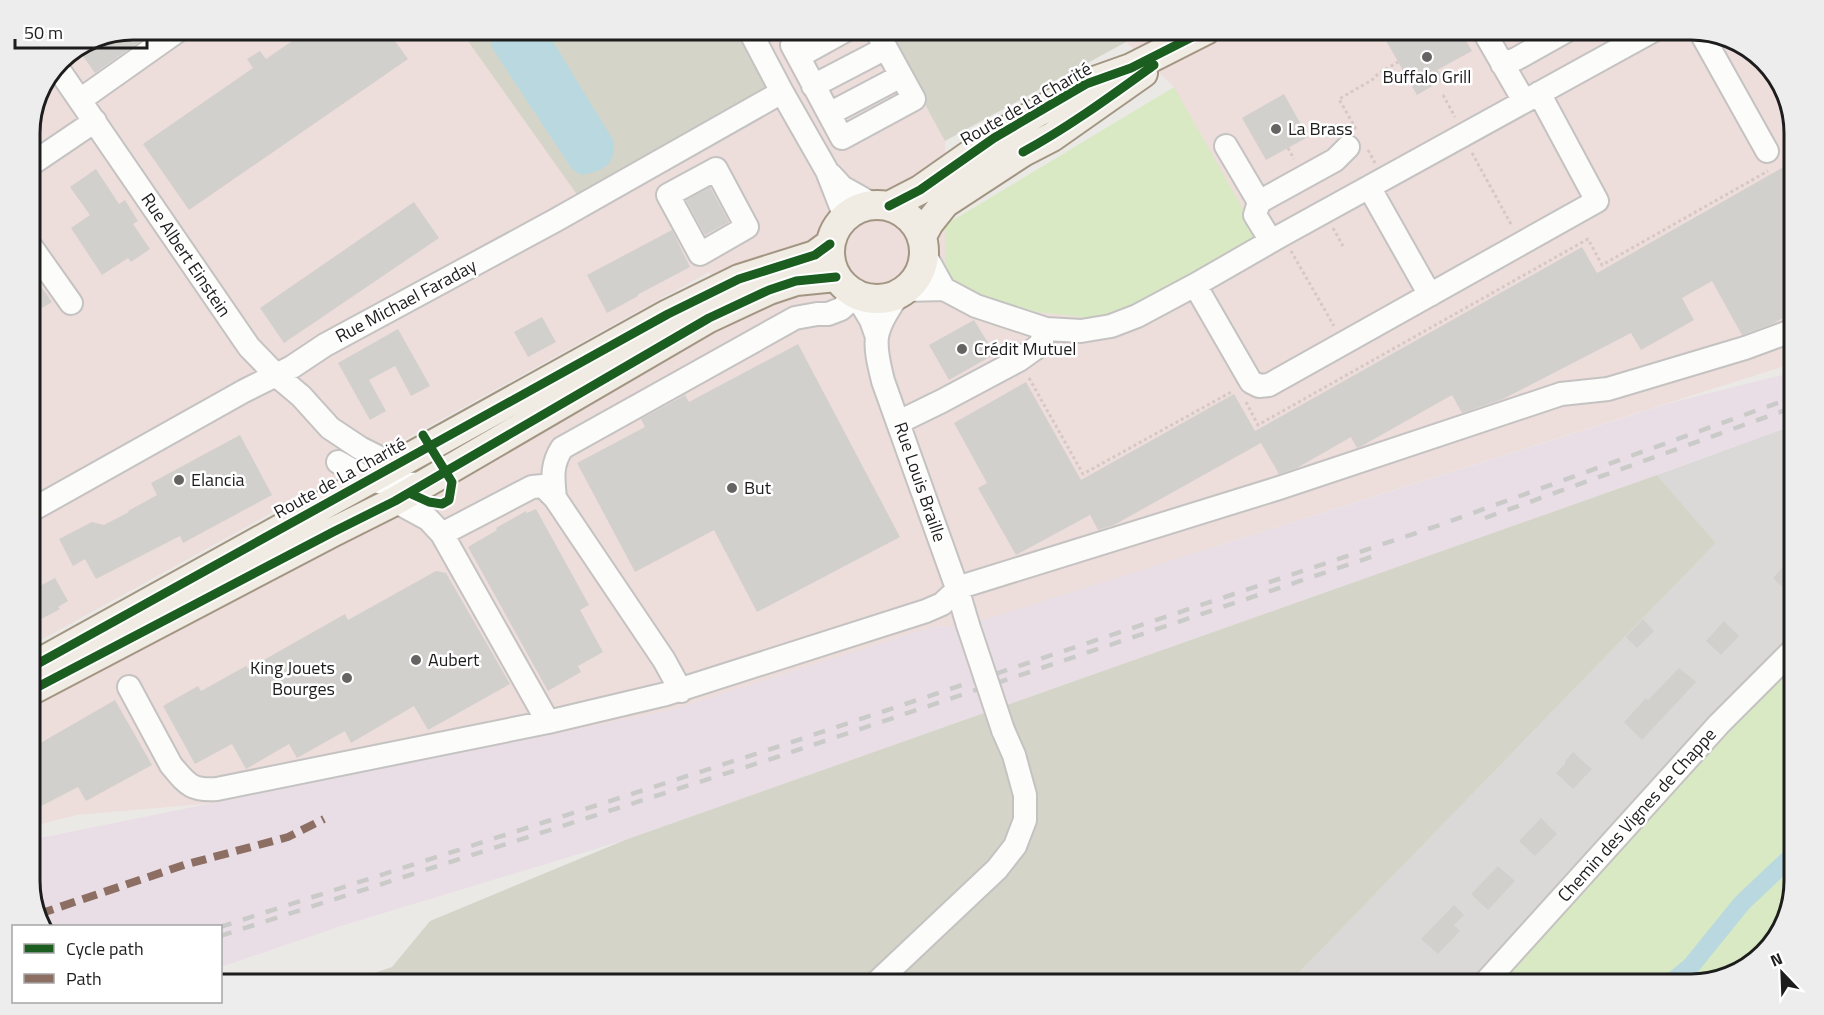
<svg xmlns="http://www.w3.org/2000/svg" width="1824" height="1015" viewBox="0 0 1824 1015" font-family="'Titillium Web',sans-serif">
<style>
.residential{fill:#dad9d7}
.commercial{fill:#eddddb}
.industrial{fill:#e9dee5}
.construction{fill:#d5d4c8}
.grass{fill:#d9e9c4}
.water{fill:#b9d8df}
.lines{fill:none;stroke-linecap:round;stroke-linejoin:round}
.stream{stroke:#b9d8df;stroke-width:5}
.canal{stroke:#b9d8df;stroke-width:18}
.building{fill:#d2d0cd}
.minor-casing{stroke:#c4c3c2;stroke-width:26}
.major-casing{stroke:#a29682;stroke-width:32}
.path{stroke:#d6c8c5;stroke-width:3;stroke-dasharray:3 3;stroke-linecap:butt}
.minor{stroke:#fcfcfb;stroke-width:22}
.major{stroke:#f0ebe3;stroke-width:28}
.rail{stroke:#cacac9;stroke-width:4.5;stroke-dasharray:12 12;stroke-linecap:butt}
.minor-bridge-casing{stroke:#c4c3c2;stroke-width:26;stroke-linecap:butt}
.minor-bridge{stroke:#fcfcfb;stroke-width:22}
.quiet{stroke:#8d6e63;stroke-width:8;stroke-dasharray:15 8;stroke-linecap:butt}
.cycleway-casing{stroke:#fff;stroke-width:13}
.cycleway{stroke:#1b5e20;stroke-width:9}
.poi-dot{fill:#656463;stroke:#fff;stroke-width:2}
.labels{text-anchor:middle;stroke-width:5;stroke-linejoin:round;paint-order:stroke}
.poi-label{font-size:18px;fill:#1d1d1d;stroke:#fff;text-anchor:start}
.street-label{font-size:18px;fill:#1d1d1d;stroke:#fff}
.rim{fill:none;stroke:#1d1d1d;stroke-width:3}
</style>
<rect width="100%" height="100%" fill="#ebe9e6"/>
<path class="residential" d="M1794 425V649L1483 985H1287L1716 543 1657 475Z"/>
<path class="commercial" d="M134 30H460L583 203 765 30H884L945 141V278L975 295 1037 312 1104 320 1174 87 1126 42 1119 30H1690L1742 44 1780 82 1794 127V363L968 625 932 627 671 710 214 803 76 815 30 827V705L108 666 232 600 592 405 721 293 709 272 30 646V127L61 60 94 38Z"/>
<path class="industrial" d="M1794 372V425L1657 475 625 840 341 926 221 967 220 926H43L30 888V840L671 710 932 627 968 625 1670 403Z"/>
<path class="construction" d="M460 30H765L782 92 583 203Z
M884 30H1119L1126 42 945 141Z
M1657 475 1716 543 1287 985H339L392 967 430 921 625 840Z"/>
<path class="grass" d="M1174 87 1260 239 1104 320 1037 312 975 295 945 278V225Z
M1794 649V881L1780 933 1742 971 1690 985H1483Z"/>
<path class="water" d="M491 30H546L613 140C617 164 604 171 581 175L572 169 492 48 489 36Z"/>
<g class="lines">
<path class="stream" d="M1739 972 1781 931"/>
<path class="canal" d="M1668 985 1691 966 1742 903 1794 854"/>
</g>
<path class="building" d="M134 30H156L95 73 78 49 94 38Z
M308 30H387L408 59 189 210 143 144 253 68 247 59 260 51 266 59Z
M1401 30H1460L1472 51 1437 70 1443 80 1417 95 1385 39Z
M1284 94 1308 137 1266 160 1242 118Z
M1794 161V312L1772 324 1742 335 1712 281 1682 298 1694 320 1641 350 1631 333 1503 399 1462 413 1452 395 1360 447 1357 448 1351 437 1297 468 1279 474 1261 443 1114 525 1098 530 1090 515 1016 555 978 488 987 483 954 423 1026 382 1081 480 1234 394 1255 431 1582 247 1597 273Z
M96 169 119 204 125 200 138 221 133 224 150 249 131 262 128 258 102 275 71 228 90 215 70 187Z
M710 187 729 222 705 235 686 200Z
M414 202 439 238 284 343 260 308Z
M672 230 690 267 637 295 638 296 607 313 587 275Z
M30 271 52 302 30 315Z
M542 317 556 342 528 357 514 332Z
M974 320 995 354 949 380 929 345Z
M398 329 430 386 411 396 395 366 369 380 386 411 370 420 338 363Z
M798 344 900 537 757 612 714 530 635 572 577 463 645 427 641 419 685 395 689 402Z
M240 435 272 495 183 543 180 536 96 579 85 559 73 566 59 539 92 522 104 525 129 512 128 511 157 495 151 483Z
M536 509 589 605 580 610 603 652 578 666 581 672 548 691 468 547 497 530 496 528 526 511 527 513Z
M1794 555V584L1787 591 1773 578Z
M436 571 446 573 510 684 428 730 414 706 351 743 345 731 297 758 289 744 246 769 232 744 195 764 163 706 198 686 201 691 246 666 248 669 345 614 348 620Z
M55 578 68 601 58 607 60 609 30 625V591Z
M1643 619 1654 631 1637 648 1626 637Z
M1724 621 1739 636 1721 655 1706 641Z
M1679 668 1696 682 1642 740 1624 722 1646 698 1648 700Z
M115 700 152 765 86 801 78 787 30 812V749Z
M1573 752 1592 769 1573 789 1556 773 1565 764V761Z
M1541 818 1557 834 1535 856 1519 841Z
M1498 866 1515 881 1488 910 1471 894Z
M1454 905 1464 915 1454 925 1460 931 1438 954 1421 939Z"/>
<g class="lines">
<defs>
<path id="minor" d="M765 30 753 37 782 92 827 171 845 217
M820 30 792 45 842 138 914 99 876 30
M1483 30 1524 101
M1701 33 1767 151
M808 51 846 30
M1502 64 1516 59 1568 30
M57 67 249 347 276 375 301 396 330 428 360 448 396 466
M813 86 886 48
M80 100 179 30
M829 114 901 76
M1226 146 1259 202
M30 165 95 121
M716 169 747 227 700 254 668 195Z
M831 175 842 187 874 205
M1369 187 1430 295
M1271 241 1255 215 1259 202 1335 160 1348 147
M30 245 71 303
M924 253 944 289
M1195 285 1251 382 1259 386 1269 385 1597 201 1539 93
M904 290 944 289 976 306 1046 329 1081 331 1111 326 1137 316 1195 285 1282 235 1654 30
M900 294C891 304 879 323 877 337 875 351 880 368 883 381L957 588 968 625
M899 422 942 401 1019 360 1040 345 1046 329
M338 462 370 480 383 483 425 484
M555 498C553 478 551 465 562 448L795 318 817 314H828L841 309 856 295 871 320 877 337
M395 501 428 519 442 534 548 722
M30 511 244 391 292 367 325 345 556 220 782 92
M442 534 532 487 543 486 555 498 664 660 681 691
M957 588 1279 488 1561 394 1608 389 1745 348 1794 330
M129 687 171 765C187 784 191 791 217 789L548 722 666 694 926 611 942 604 957 590
M874 985 997 869 1015 846 1025 820V795L1014 755 1003 730
M1483 985 1719 724 1794 649"/>
<path id="major" d="M830 252a47 47 0 1 1 94 0a47 47 0 1 1-94 0Z
M889 206 920 190 994 138 1086 84 1131 68 1206 30
M922 236 929 223 945 203 1023 152 1052 137 1143 73
M30 668 668 314 739 279 815 255 830 244
M30 691 333 532 395 501 709 318 769 290 796 281 836 277"/>
</defs>
<use href="#minor" class="minor-casing"/>
<use href="#major" class="major-casing"/>
<path class="path" d="M1443 95 1455 117
M1356 129 1339 99 1372 80 1379 73 1398 62
M1288 148 1294 159
M1368 150 1375 163
M1472 153 1512 226
M1784 162 1794 156
M1333 228 1343 246
M1291 251 1334 326
M1029 378 1083 474 1233 391
M1246 402 1258 425 1588 239 1602 265 1768 171
M30 571 39 587"/>
<use href="#minor" class="minor"/>
<use href="#major" class="major"/>
<path class="rail" d="M1485 518 1794 407
M220 927 774 748 1434 527 1794 397
M220 936 777 757 1377 555"/>
<defs>
<path id="minor-bridge" d="M968 625 1003 730"/>
</defs>
<use href="#minor-bridge" class="minor-bridge-casing"/>
<use href="#minor-bridge" class="minor-bridge"/>
<path class="quiet" d="M748 30 753 37
M39 914 184 865 288 837 324 819"/>
<defs>
<path id="cycleway" d="M1023 152C1069 127 1111 96 1154 65
M889 206 920 190 994 138 1086 84 1131 68 1206 30
M409 493 429 502 442 504 449 500 452 482 423 435
M30 668 668 314 739 279 815 255 830 244
M30 691 333 532 395 501 709 318 769 290 796 281 836 277"/>
</defs>
<use href="#cycleway" class="cycleway-casing"/>
<use href="#cycleway" class="cycleway"/>
</g>
<g class="poi-dot">
<circle cx="1427" cy="57" r="6"/>
<circle cx="1276" cy="129" r="6"/>
<circle cx="962" cy="349" r="6"/>
<circle cx="179" cy="480" r="6"/>
<circle cx="732" cy="488" r="6"/>
<circle cx="416" cy="660" r="6"/>
<circle cx="347" cy="678" r="6"/>
</g>
<g class="labels">
<g class="poi-label">
<text x="1427" y="83" text-anchor="middle">Buffalo Grill</text>
<text x="1288" y="135">La Brass</text>
<text x="974" y="355">Crédit Mutuel</text>
<text x="191" y="486">Elancia</text>
<text x="744" y="494">But</text>
<text x="428" y="666">Aubert</text>
<text x="335" y="674" text-anchor="end">King Jouets<tspan x="335" dy="21">Bourges</tspan></text>
</g>
<g class="street-label">
<text transform="translate(1026 104) rotate(-30)" y="6">Route de La Charité</text>
<text transform="translate(186 255) rotate(56)" y="6">Rue Albert Einstein</text>
<text transform="translate(406 301) rotate(-28)" y="6">Rue Michael Faraday</text>
<text transform="translate(340 478) rotate(-29)" y="6">Route de La Charité</text>
<text transform="translate(920 482) rotate(71)" y="6">Rue Louis Braille</text>
<text transform="translate(1637 815) rotate(-48)" y="6">Chemin des Vignes de Chappe</text>
</g>
</g>
<path d="M0 0H1824V1015H0ZM133 40H1691A93 93 0 0 1 1784 133V881A93 93 0 0 1 1691 974H133A93 93 0 0 1 40 881V133A93 93 0 0 1 133 40Z" fill="#ededed" fill-rule="evenodd"/>
<path class="rim" d="M133 40H1691A93 93 0 0 1 1784 133V881A93 93 0 0 1 1691 974H133A93 93 0 0 1 40 881V133A93 93 0 0 1 133 40Z"/>
<rect x="12" y="925" width="210" height="78" fill="#ffffff" stroke="#a5a5a5" stroke-width="1.5"/>
<rect x="24" y="944" width="30" height="9" fill="#1b5e20" stroke="#a5a5a5" stroke-width="1.5"/>
<text x="66" y="955" font-size="18" fill="#1d1d1d">Cycle path</text>
<rect x="24" y="974" width="30" height="9" fill="#8d6e63" stroke="#a5a5a5" stroke-width="1.5"/>
<text x="66" y="985" font-size="18" fill="#1d1d1d">Path</text>
<g transform="translate(1782 973) rotate(337)" stroke="#ffffff" stroke-width="4.5" paint-order="stroke">
<path d="M0-4.5L10 22L0 15L-10 22Z" fill="#1d1d1d"/>
<text y="-9" font-size="16" font-weight="bold" text-anchor="middle" fill="#1d1d1d">N</text>
</g>
<path d="M15 39v9h132v-9" fill="none" stroke="#1d1d1d" stroke-width="3"/>
<text x="24" y="39" font-size="18" fill="#1d1d1d" stroke="#ffffff" stroke-width="4.5" paint-order="stroke">50 m</text>
</svg>
